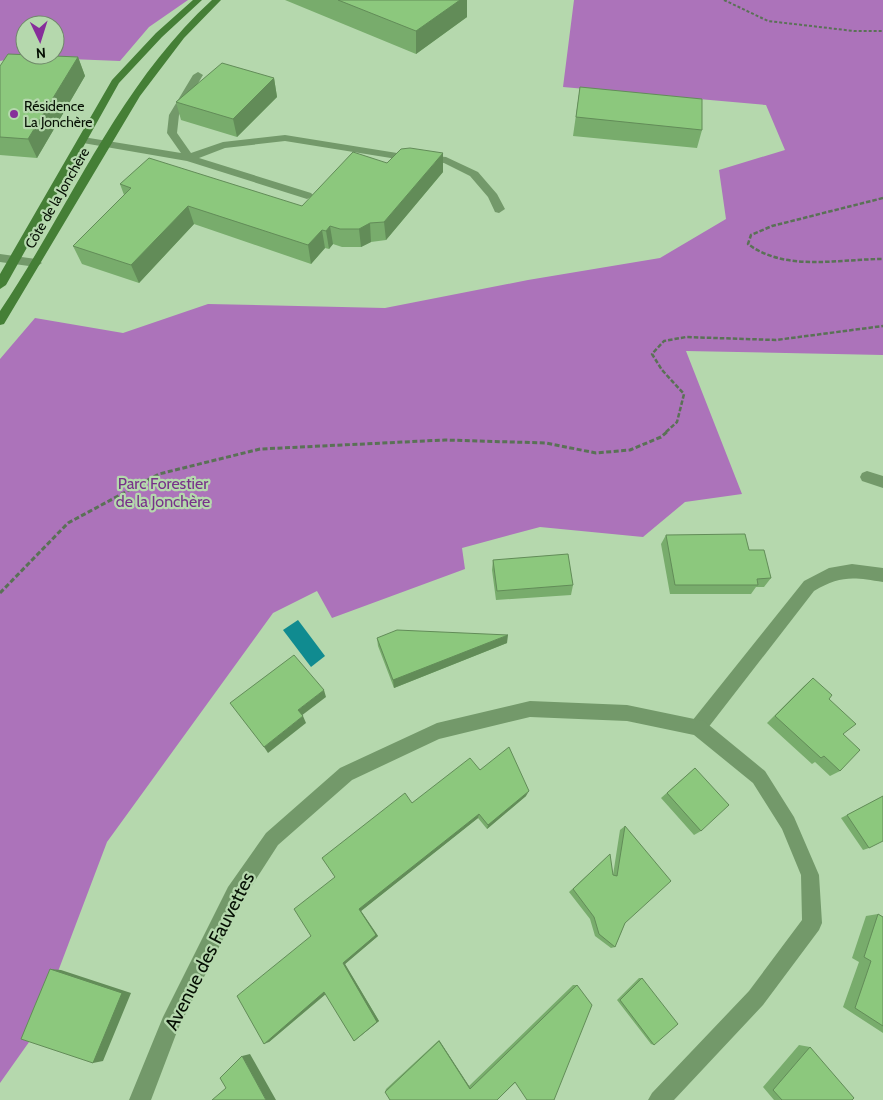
<svg xmlns="http://www.w3.org/2000/svg" width="883" height="1100" viewBox="0 0 883 1100" font-family="Cabin,sans-serif">
<style>
.forest{fill:#ac73ba;fill-rule:evenodd}
.water{fill:#108b90}
.lines{fill:none;stroke-linecap:round;stroke-linejoin:round}
.path-far2{stroke:#5a7156;stroke-width:2;stroke-dasharray:3 2;stroke-linecap:butt}
.path-far1{stroke:#5a7156;stroke-width:2.5;stroke-dasharray:4.5 2;stroke-linecap:butt}
.path{stroke:#5a7156;stroke-width:3;stroke-dasharray:5 2.5;stroke-linecap:butt}
.lane{fill:#73996a;fill-rule:evenodd}
.street{fill:#73996a;fill-rule:evenodd}
.secondary{fill:#457f36;fill-rule:evenodd}
.wall{fill:#78ac6c}
.shaded-wall{fill:#628c58}
.building{fill:#8cc87d;stroke:#628c58}
.poi-dot{fill:#862e9a;stroke:#b5d8ad;stroke-width:2}
.labels{text-anchor:middle;stroke-width:4.5;stroke-linejoin:round;paint-order:stroke}
.far-poi-label{font-size:14px;fill:#050f03;stroke:#b5d8ad;text-anchor:start}
.far-street-label{font-size:14px;fill:#050f03;stroke:#b5d8ad}
.park-label{font-size:16px;fill:#783289;stroke:#b5d8ad}
.near-street-label{font-size:19px;fill:#050f03;stroke:#b5d8ad}
</style>
<rect width="100%" height="100%" fill="#b5d8ad"/>
<path class="forest" d="M0 0H188L149 27 120 61 20 57 0 61ZM25 25H55V55H25Z
M574 0H883V355L686 351 742 494 685 502 643 537 540 527 462 548 465 569 332 618 317 591 273 613 107 842 34 1035 0 1083V359L35 318 123 333 208 304 385 308 528 280 660 258 726 219 719 170 785 150 766 105 563 87Z"/>
<path class="water" d="M298 620 325 656 311 667 283 630Z"/>
<g class="lines">
<path class="path-far2" d="M724 0 768 21 854 31H883"/>
<path class="path-far1" d="M883 198 772 226 751 235 748 244C785 272 839 259 883 259
M666 432 677 422 684 394 662 370 652 354 664 341 686 337 776 340 883 326"/>
<path class="path" d="M0 593 68 523 159 474 260 449 445 440 546 443 596 453 630 450 661 437 668 431"/>
<path class="lane" d="M198 72 203 75 179 115 177 133 191 153 223 142 285 135 397 153 446 157 478 172 497 194 505 209 499 213 495 212 488 197 470 176 444 163 397 159 285 141 225 148 199 158 311 193 313 195 311 197 307 199 187 161 83 143 78 140 83 137 181 153 167 133 169 115 193 75Z
M867 471 883 476V488L862 481 860 477 862 473Z
M852 564 883 568V582C854 577 840 575 814 591L704 733 698 735 692 733 690 727 692 721 804 581 829 568Z"/>
<path class="street" d="M0 254 36 259 42 263 36 267 0 262Z
M530 701 627 705 704 721 765 771 794 817 819 875 822 923 819 930 763 1005 674 1100H648L652 1093 749 991 802 920 801 875 782 829 753 783 694 735 627 721 530 717 439 739 352 780 278 845 242 901 178 1029 151 1100H129L163 1017 228 887 266 833 340 768 437 723Z"/>
<path class="secondary" d="M193 0H202L162 37 119 83 6 285 0 289V274L112 80 156 33Z
M212 0H221L184 38 140 96 4 324 0 325V311C70 207 118 86 212 0Z"/>
</g>
<path class="wall" d="M285 0H467V17L416 54Z
M78 57 85 76 37 158 0 155V66Z
M274 78 277 97 237 137 181 120 176 102Z
M580 87 702 130 697 148 573 136Z
M387 163 443 172 386 240 371 242 361 247H342L333 244 329 249 325 248 311 264 194 224 139 283 82 264 73 246 124 195 120 184 302 206Z
M666 535 749 550 771 578 764 587H756L751 594H670L661 544Z
M493 560 573 585 571 595 496 600 492 570Z
M377 638 507 643 394 688 378 646Z
M813 678 829 699 843 734 840 771 830 776 815 762 812 764 767 723 804 686Z
M695 768 701 831 694 835 661 798Z
M480 770 526 796 487 829 478 818 361 911 378 936 345 964 379 1021 354 1041 326 994 269 1042 311 936 335 877 412 803Z
M878 799 869 848 863 850 841 818Z
M625 826V923L615 947 611 948 595 936 590 919 569 892 606 858 613 875 620 830Z
M878 914 883 917V1033L843 1007 859 962 852 958 866 916Z
M639 978H642L654 1045 651 1044 617 1000Z
M573 985H577L515 1083 497 1100 385 1092 386 1089 439 1040 469 1086Z
M799 1045 810 1047 852 1100H774L763 1087Z"/>
<path class="shaded-wall" d="M460 0H467V17L416 54V31Z
M78 57 85 76 37 158 28 139Z
M274 78 277 97 237 137 233 119Z
M443 153V172L386 240 384 222Z
M188 206 194 224 139 283 131 265Z
M370 223 371 242 361 247 359 229Z
M330 226 333 244 329 249 326 231Z
M322 230 325 248 311 264 308 245Z
M508 635 507 643 394 688 393 680Z
M324 690 326 697 301 716 298 710Z
M303 716 306 723 268 753 264 747Z
M529 791 526 796 487 829 488 825Z
M479 814 478 818 361 911 378 936 345 964 379 1021 354 1041 343 963 359 909Z
M50 969 61 970 131 993 103 1061 93 1063Z
M324 992H328L269 1042 264 1044Z
M439 1040 469 1086 470 1089 439 1041Z
M250 1054 276 1100H266L242 1056Z"/>
<path class="building" d="M338 0H460L416 31Z
M8 54 78 57 28 139 0 137V66Z
M222 63 274 78 233 119 176 102Z
M580 87 702 99V130L576 117Z
M410 148 443 153 384 222 370 223 359 229H340L330 226 326 231 322 230 308 245 188 206 131 265 73 246 131 188 120 184 149 158 302 206 353 152 387 163 401 149Z
M745 534 749 550H764L771 578 757 579 758 585H675L666 535Z
M568 554 573 585 497 591 493 560Z
M397 630 508 635 393 680 377 638Z
M294 655 324 690 298 710 303 716 264 747 230 703Z
M813 678 832 695 829 699 856 724 843 734 860 750 840 771 824 756 821 758 775 716Z
M509 747 529 791 488 825 479 814 359 909 376 935 343 963 377 1022 354 1041 324 992 264 1044 237 996 311 936 294 909 335 877 322 858 405 793 412 803 470 758 480 770Z
M695 768 729 805 701 831 667 793Z
M883 796V841L869 848 847 815Z
M625 826 671 881 625 923 615 947 599 934 594 917 573 889 610 854 613 875 617 876Z
M878 914 883 917V1026L855 1008 871 961 864 957Z
M50 969 122 993 93 1063 21 1039Z
M642 978 678 1024 654 1045 620 1000Z
M577 985 592 1005 554 1100H527L515 1082 497 1100H390L385 1092 439 1041 470 1089Z
M810 1047 854 1098 852 1100H782L773 1090Z
M242 1056 266 1100H212L226 1088 220 1078Z"/>
<circle class="poi-dot" cx="14" cy="114" r="5"/>
<g class="labels">
<g class="far-poi-label">
<text x="24" y="111">Résidence<tspan x="24" dy="16">La Jonchère</tspan></text>
</g>
<g class="far-street-label">
<text transform="translate(57 198) rotate(-60)" y="5">Côte de la Jonchère</text>
</g>
<g class="park-label">
<text x="163" y="489">Parc Forestier<tspan x="163" dy="18">de la Jonchère</tspan></text>
</g>
<g class="near-street-label">
<text transform="translate(209 951) rotate(-63)" y="7">Avenue des Fauvettes</text>
</g>
</g>
<g transform="translate(40 40) rotate(176)"><circle r="24" fill="#b5d8ad" stroke="#6f8869"/>
<path d="M0-4L9 19L0 12L-9 19Z" fill="#862e9a"/>
<text y="-8" font-size="14" font-weight="bold" text-anchor="middle" fill="#050f03">N</text>
</g>
</svg>
